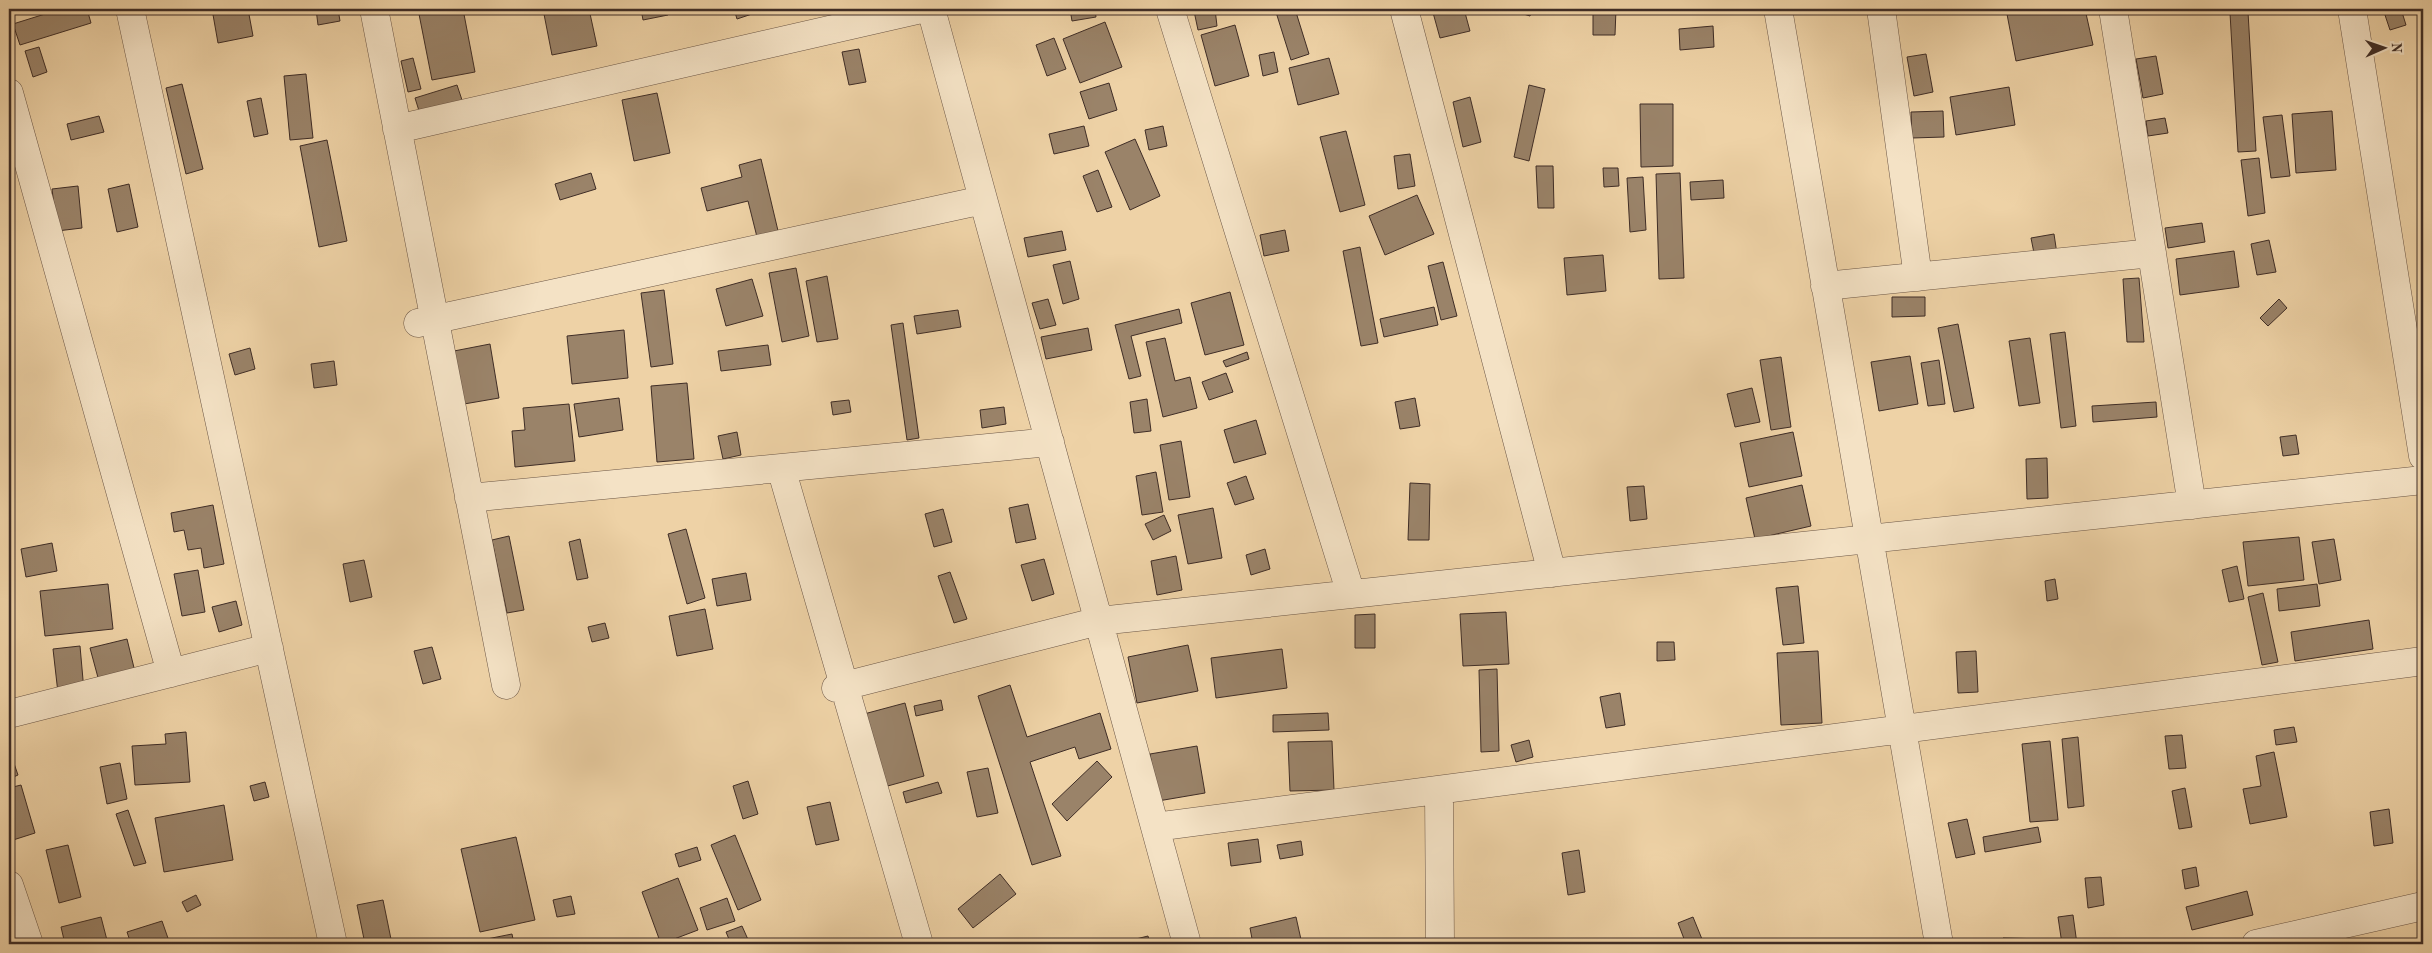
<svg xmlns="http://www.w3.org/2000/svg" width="2432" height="953" viewBox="0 0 2432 953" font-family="'Old Standard TT',serif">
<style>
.building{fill:#9a8369;stroke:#3f2d26}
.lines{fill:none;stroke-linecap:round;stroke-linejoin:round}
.minor-casing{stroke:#6b5646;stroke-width:29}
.minor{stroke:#f4e2c5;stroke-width:28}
</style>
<rect width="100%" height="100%" fill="#eed2a6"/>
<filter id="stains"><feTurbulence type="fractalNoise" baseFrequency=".004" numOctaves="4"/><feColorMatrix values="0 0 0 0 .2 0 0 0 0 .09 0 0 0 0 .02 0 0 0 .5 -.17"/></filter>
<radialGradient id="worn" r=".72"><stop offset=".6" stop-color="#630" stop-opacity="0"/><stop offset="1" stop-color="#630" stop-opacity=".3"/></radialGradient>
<path class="building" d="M61 9H87L91 23 20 45 13 24Z
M212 9H248L253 36 218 43Z
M316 9H338L340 21 318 25Z
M418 9H463L475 72 432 80Z
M543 9H589L597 46 552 55Z
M641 9H667L668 15 643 20Z
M734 9H767L737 19Z
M1070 9H1095L1096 17 1072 21Z
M1215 9 1217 26 1198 30 1194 11Z
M1275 9H1295L1309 54 1291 60Z
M1432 9H1464L1470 31 1440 38Z
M1514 9H1532L1530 16 1514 11Z
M1593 9H1616L1615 35H1593Z
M2006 9H2085L2093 45 2016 61Z
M2383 9H2401L2406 25 2390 30Z
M2248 12 2256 151 2238 152 2230 13Z
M1105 22 1122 67 1080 83 1063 39Z
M1235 25 1249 76 1215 86 1201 35Z
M1713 26 1714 47 1680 50 1679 29Z
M1054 38 1066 69 1047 76 1036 45Z
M39 47 47 72 33 77 25 51Z
M859 49 866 82 849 85 842 52Z
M1274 52 1278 72 1263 76 1259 55Z
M1926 54 1933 92 1914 96 1907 57Z
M2156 56 2163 94 2143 98 2136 59Z
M413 58 421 89 408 92 401 61Z
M1329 58 1339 94 1298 105 1289 68Z
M306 74 313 138 290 140 284 76Z
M1109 83 1117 110 1089 119 1080 92Z
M182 84 203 169 186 174 166 88Z
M457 85 462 100 420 114 415 98Z
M1529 85 1545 89 1529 161 1514 157Z
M2009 87 2015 125 1956 135 1950 97Z
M657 93 670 153 634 161 622 100Z
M1470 97 1481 142 1463 147 1453 102Z
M261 98 268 134 254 137 247 101Z
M1640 104H1673V166L1641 167Z
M1943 111 1944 137 1912 138 1911 112Z
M2332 111 2336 170 2296 173 2292 114Z
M2282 115 2290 176 2271 178 2263 117Z
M99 116 104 132 71 140 67 124Z
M2165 118 2168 133 2148 136 2146 121Z
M1084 126 1089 146 1054 154 1049 134Z
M1163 126 1167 146 1149 150 1145 130Z
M1346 131 1365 205 1340 212 1320 137Z
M1135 139 1160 196 1130 210 1105 152Z
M327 140 347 241 319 247 300 146Z
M1410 154 1415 186 1398 189 1394 156Z
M2259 158 2265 213 2248 216 2241 160Z
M761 159 779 235 758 241 748 201 707 211 701 188 742 177 739 165Z
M1536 166H1553L1554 208H1538Z
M1603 168H1618L1619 186 1604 187Z
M1098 170 1112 207 1097 212 1083 176Z
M591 173 596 189 560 200 555 184Z
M1680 173 1684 278 1659 279 1656 174Z
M1643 177 1646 230 1630 232 1627 178Z
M1723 180 1724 198 1691 200 1690 182Z
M129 184 138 227 117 232 108 189Z
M78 186 82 228 57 231 52 189Z
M1417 195 1434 234 1385 255 1369 216Z
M2202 223 2205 242 2168 248 2165 228Z
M1285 230 1289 251 1264 256 1260 235Z
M1062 231 1066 250 1028 257 1024 238Z
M2054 234 2057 254 2035 258 2031 238Z
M2269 240 2276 272 2257 275 2251 244Z
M1360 247 1378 343 1361 346 1343 251Z
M2234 251 2239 287 2180 295 2176 259Z
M1603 255 1606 291 1567 295 1564 258Z
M1070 261 1079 299 1063 304 1053 265Z
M1443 262 1457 316 1441 320 1428 266Z
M796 268 809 336 782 342 769 273Z
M827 276 838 339 817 342 806 281Z
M2139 278 2144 342H2127L2123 279Z
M752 279 763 316 726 326 716 289Z
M664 290 673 364 651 367 641 293Z
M1230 292 1244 345 1205 355 1191 303Z
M1892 297H1925V316L1892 317Z
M1048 299 1056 325 1040 329 1032 303Z
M2279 299 2287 308 2268 326 2260 318Z
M1434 307 1438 325 1384 337 1380 319Z
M1179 309 1182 323 1131 336 1141 376 1129 379 1115 325Z
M958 310 961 327 917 334 914 316Z
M903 323 919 438 907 440 891 325Z
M1958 324 1974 408 1954 412 1938 328Z
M1088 328 1092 350 1046 359 1041 337Z
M624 330 628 378 572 384 567 336Z
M2065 332 2076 426 2061 428 2050 334Z
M1165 338 1175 381 1190 377 1197 408 1163 417 1146 342Z
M2030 338 2040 403 2019 406 2009 341Z
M490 344 499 398 464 404 454 351Z
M768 345 771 365 721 371 718 351Z
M250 348 255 369 235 375 229 354Z
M1247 352 1249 359 1226 367 1223 361Z
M1910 356 1918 404 1879 411 1871 362Z
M1781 357 1791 427 1771 430 1760 360Z
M1939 360 1945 404 1928 406 1921 363Z
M334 361 337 385 314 388 311 364Z
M1226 373 1233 392 1209 400 1202 382Z
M687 383 694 459 657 462 651 386Z
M1752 388 1760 422 1735 427 1727 394Z
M619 398 623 430 579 437 574 404Z
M1415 398 1420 426 1400 429 1395 402Z
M1147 399 1151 431 1134 433 1130 402Z
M849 400 851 412 833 415 831 402Z
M2156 402 2157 417 2093 422 2092 406Z
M569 404 575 461 515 467 512 431 525 430 523 408Z
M1004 407 1006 424 982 428 980 410Z
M1256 420 1266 454 1234 463 1224 430Z
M737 432 741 455 723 459 718 436Z
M1793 432 1802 476 1749 487 1740 443Z
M2296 435 2299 454 2283 456 2280 437Z
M1181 441 1190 497 1169 500 1160 445Z
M2047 458 2048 498 2027 499 2026 459Z
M1156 472 1163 512 1142 515 1136 476Z
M1246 476 1254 499 1235 505 1227 483Z
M1410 483 1430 484 1429 540H1408Z
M1802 485 1811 526 1755 539 1746 498Z
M1644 486 1647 519 1630 521 1627 487Z
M1028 504 1036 539 1016 543 1009 508Z
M213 505 224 564 204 568 201 548 188 550 184 530 174 532 171 513Z
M1213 508 1222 558 1188 564 1178 515Z
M943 509 952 542 934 547 925 514Z
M1164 515 1171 531 1153 540 1145 524Z
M686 529 705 598 687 604 668 534Z
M509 536 524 610 507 613 492 540Z
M2299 537 2304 580 2248 586 2243 542Z
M580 539 588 578 577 580 569 542Z
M2334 539 2341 580 2319 584 2312 542Z
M52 543 57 571 26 577 21 549Z
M1265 549 1270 569 1251 575 1246 555Z
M1176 556 1182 590 1157 595 1151 561Z
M1044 559 1054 594 1032 601 1021 565Z
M364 560 372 597 350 602 343 564Z
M2237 566 2244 599 2229 602 2222 570Z
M198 570 205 612 182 616 174 574Z
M950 572 967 619 954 623 938 576Z
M746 573 751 600 717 606 712 579Z
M2055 579 2058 599 2047 601 2045 581Z
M108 584 113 629 45 636 40 591Z
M2317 584 2320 606 2279 611 2277 589Z
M1798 586 1804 643 1783 645 1776 588Z
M2263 593 2278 662 2262 665 2248 597Z
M236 601 242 625 219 632 212 607Z
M705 609 713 649 677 656 669 616Z
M1506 612 1509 664 1463 666 1460 614Z
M1375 614V648H1355V615Z
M2369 620 2373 649 2295 661 2291 632Z
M605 623 609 638 592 642 588 627Z
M127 639 136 676 100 685 90 648Z
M1657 642H1674L1675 660 1657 661Z
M1188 645 1198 691 1137 703 1128 657Z
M80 646 84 691 58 693 53 649Z
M432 647 441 679 423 684 414 651Z
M1282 649 1287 688 1216 698 1211 658Z
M1818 651 1822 723 1781 725 1777 653Z
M1976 651 1978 692 1958 693 1956 652Z
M1497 669 1499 751 1481 752 1479 670Z
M1010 685 1027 737 1100 713 1111 749 1079 759 1075 747 1030 762 1061 856 1032 865 978 696Z
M1620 693 1625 725 1606 728 1600 697Z
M941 700 943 710 916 716 914 706Z
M905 703 924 776 884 787 864 714Z
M1328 713 1329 730 1273 732V715Z
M2294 727 2297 742 2276 745 2274 730Z
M186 732 190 782 135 785 132 746 166 744 165 734Z
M2182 735 2186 768 2169 769 2165 736Z
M2078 737 2084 806 2068 808 2062 739Z
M1529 740 1533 757 1516 762 1511 745Z
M1332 741 1334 790 1290 791 1288 742Z
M2050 741 2058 820 2030 822 2022 744Z
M1197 746 1205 793 1158 801 1150 754Z
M9 749 18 775 9 779Z
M2274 752 2287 817 2250 824 2243 789 2261 786 2256 756Z
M1097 761 1112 777 1067 821 1052 804Z
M120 763 127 799 107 804 100 767Z
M988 768 998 813 977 817 967 772Z
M748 781 758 814 743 819 733 786Z
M265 782 269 797 254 801 250 786Z
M938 782 942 793 906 803 903 792Z
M21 785 35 833 10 841 9 788Z
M2185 788 2192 827 2179 829 2172 791Z
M830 802 839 840 816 845 807 807Z
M224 805 233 860 164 872 155 818Z
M2389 809 2393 843 2374 846 2370 812Z
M128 810 146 863 134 866 116 814Z
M1967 819 1975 854 1956 858 1948 823Z
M2038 827 2041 842 1985 852 1983 837Z
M735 835 761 900 738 910 711 845Z
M516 837 535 920 480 932 461 849Z
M1258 839 1261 862 1231 866 1228 843Z
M1301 841 1303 855 1280 859 1277 845Z
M68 845 81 897 59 903 46 850Z
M697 847 701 860 679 867 675 854Z
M1579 850 1585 892 1568 895 1562 853Z
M2196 867 2199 886 2185 889 2182 870Z
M1000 874 1016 894 973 928 958 909Z
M2101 877 2104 905 2088 908 2085 878Z
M678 878 698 930 661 944 642 892Z
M2247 891 2253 915 2192 930 2186 907Z
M196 895 201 905 187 912 182 902Z
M571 896 575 914 557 917 553 900Z
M727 898 735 921 707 930 700 908Z
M383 900 392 944H365L357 905Z
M2073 915 2077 944H2062L2058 917Z
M101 917 108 944H65L61 927Z
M1296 917 1302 944H1253L1250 928Z
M1693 917 1704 944H1686L1678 923Z
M162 921 170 944H131L127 932Z
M742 926 750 944H731L726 932Z
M512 934 514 944H462Z
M1148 936 1150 944H1116Z
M2003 938 2050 939V944H2003Z"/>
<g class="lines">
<defs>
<path id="minor" d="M130 9 333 944
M374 9 506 685
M931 9 1187 944
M1170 9 1351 594
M1404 9 1552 573
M1778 9 1939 944
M1881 9 1918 277
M2113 9 2192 505
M2352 9 2423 456
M9 93 171 673
M397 129 921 9
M1825 286 2152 253
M418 323 983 200
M781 468 919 944
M469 498 1050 442
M836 688 1099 621 2423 480
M9 714 269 648
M1439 790 1440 944
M1155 827 2423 661
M9 885 29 944
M2256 944 2423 906"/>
</defs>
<use href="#minor" class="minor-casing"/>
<use href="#minor" class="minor"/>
</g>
<rect width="2432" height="953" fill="none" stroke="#eed2a6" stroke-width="30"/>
<rect x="10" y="10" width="2412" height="933" fill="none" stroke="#3f2d26" stroke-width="2.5"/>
<rect x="15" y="15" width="2402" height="923" fill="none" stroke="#3f2d26"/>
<g transform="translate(2384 48) rotate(88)" stroke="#f4e2c5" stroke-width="4" paint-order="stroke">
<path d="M0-4L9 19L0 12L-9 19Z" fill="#3f2d26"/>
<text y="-8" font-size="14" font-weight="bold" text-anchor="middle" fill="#3f2d26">N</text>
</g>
<rect width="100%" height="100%" filter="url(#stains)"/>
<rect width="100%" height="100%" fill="url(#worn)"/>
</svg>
